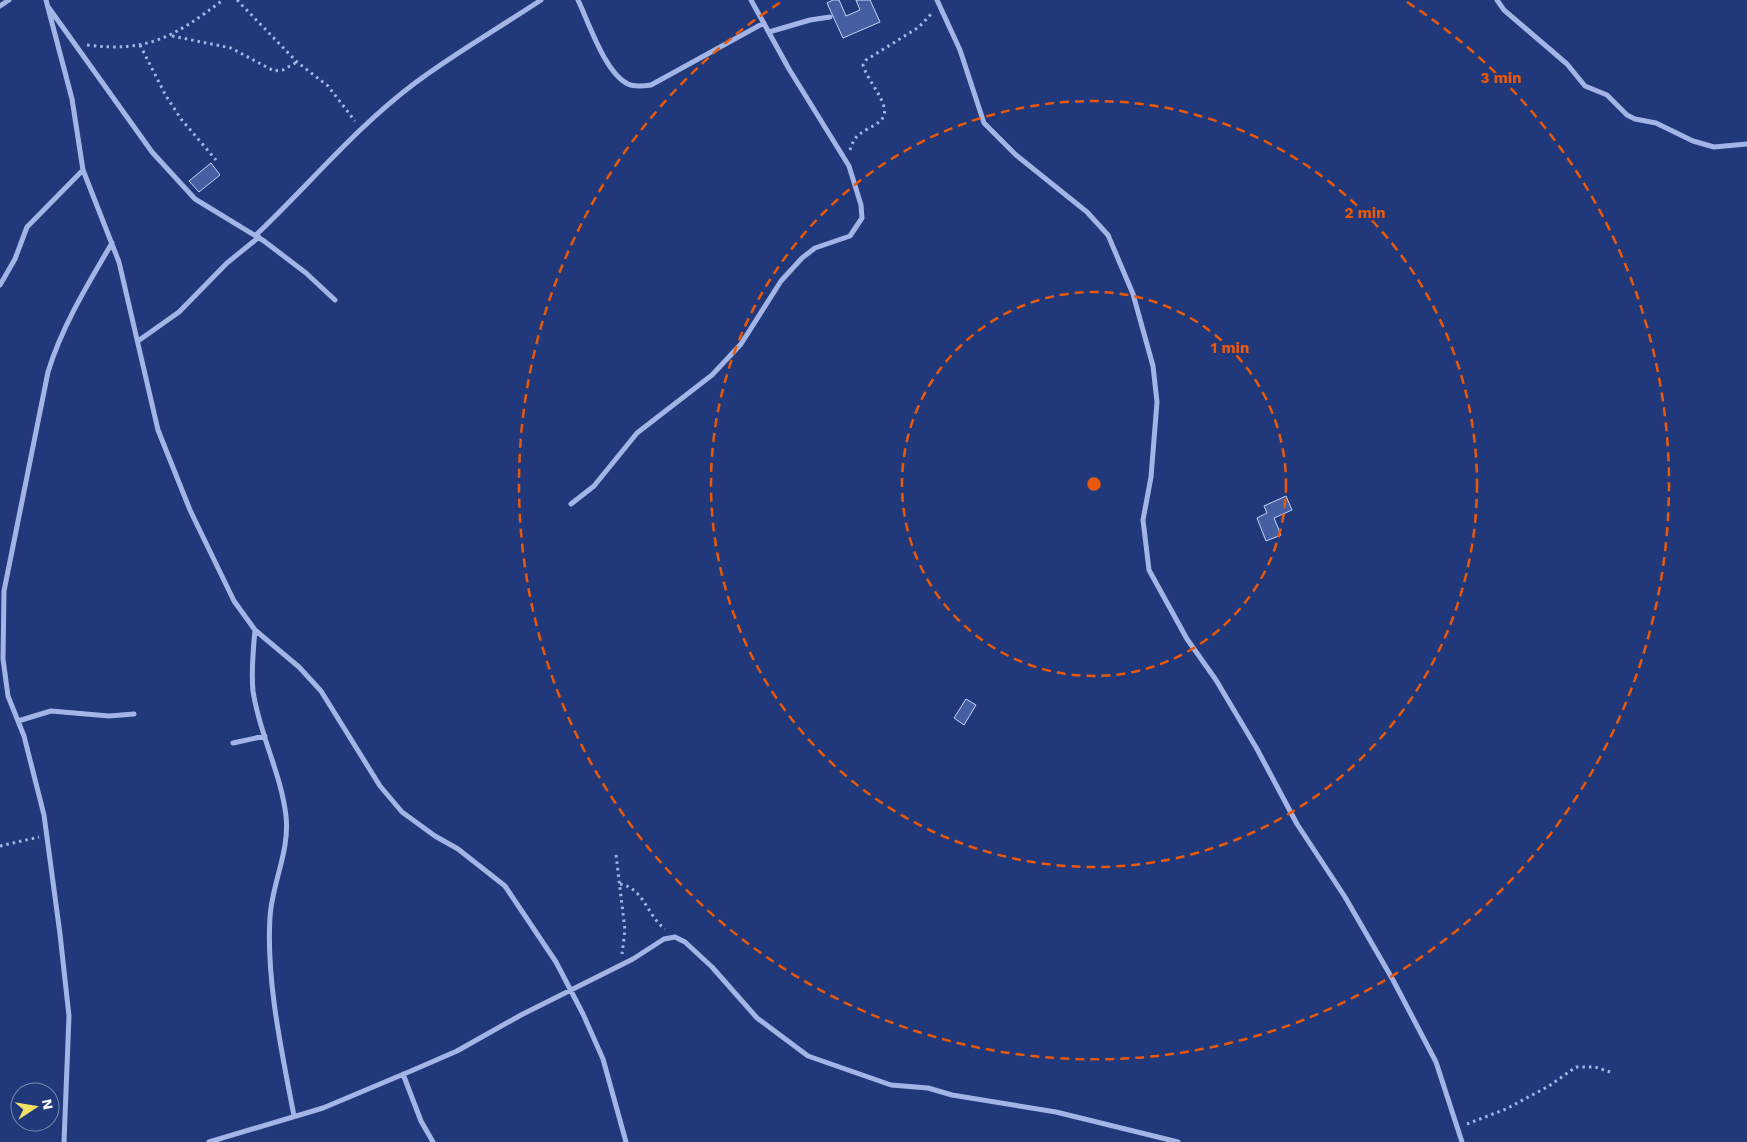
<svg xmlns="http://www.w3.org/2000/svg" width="1747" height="1142" viewBox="0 0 1747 1142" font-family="'Work Sans',sans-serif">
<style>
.building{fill:#455fa2;stroke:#c5d3f4}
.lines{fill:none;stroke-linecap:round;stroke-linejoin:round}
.path{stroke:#a2b5e6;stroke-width:3;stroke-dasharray:2.5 4;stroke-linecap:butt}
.minor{stroke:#a2b5e6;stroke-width:5}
.ring{fill:none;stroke:#e8590c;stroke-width:2.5;stroke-dasharray:9 6}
.centre{fill:#e8590c;stroke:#21387a;stroke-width:2.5}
.ring-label{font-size:15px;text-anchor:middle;font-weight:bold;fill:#e8590c;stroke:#21387a;stroke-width:4;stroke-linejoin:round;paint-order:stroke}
</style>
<rect width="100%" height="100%" fill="#21387a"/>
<path class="building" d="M833 0H839L846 16 860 10 856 0H870L880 22 843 38 827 3Z
M211 163 220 175 199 192 189 181Z
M1286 496 1292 510 1274 518 1281 535 1266 541 1257 518 1267 513 1264 506Z
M966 699 976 705 964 725 954 718Z"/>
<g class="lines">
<path class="path" d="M237 0 297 62 328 86 355 121
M172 36 231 48 274 71 283 70 297 62
M87 45C148 53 175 36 223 0
M140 45 166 96 181 119 216 160
M850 150C852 144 854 138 860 134 869 126 888 123 884 107 880 92 868 81 863 65L866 60 919 27 932 13
M0 846 39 837
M616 855 625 930 622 954
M620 884C644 888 647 916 665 929
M1467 1124 1506 1109 1549 1086 1576 1067H1595L1613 1073"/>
<path class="minor" d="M46 0 72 99 83 170 119 262 158 430 190 510 234 601 255 630 299 667 321 691 380 786 402 812 435 836 458 849 505 886 556 962 583 1014 603 1059 626 1142
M578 0C589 23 605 73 628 84 634 87 644 86 651 85L764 23
M937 0 960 50 984 123 1016 155 1087 212 1108 235 1133 294 1153 366 1157 402 1151 477 1143 520 1149 570 1187 639 1216 680 1257 749 1297 824 1345 897 1393 980 1436 1062 1462 1142
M1497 0 1504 10 1567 64 1585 86 1607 95 1627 115 1635 119 1656 123 1693 141 1714 147 1747 144
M0 6 9 0
M49 8 152 152 195 199 264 241 306 273 335 300
M769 32 810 20 830 17
M256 235C309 185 355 128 415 83 455 53 499 28 541 0
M0 285 15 259 27 227 83 170
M138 341 179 312 227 263 259 237
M571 504 594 486 637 433 712 375 741 344 781 281 802 258 815 248 850 236 862 218 861 205 849 166 789 69 751 0
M255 630C253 651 251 671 253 691 259 733 281 773 286 816 290 851 272 883 270 917 266 980 282 1053 294 1116
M18 721 51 711 109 716 134 714
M233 743 265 736
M403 1074 421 1121 433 1142
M64 1142 69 1016 60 934 44 815 24 736 8 696 3 659 4 591 48 372C62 326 88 284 112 243
M209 1142 323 1108 411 1071 457 1051 521 1015 633 959 664 939 675 937 685 942 712 967 757 1018 808 1056 891 1085 928 1088 952 1095 1056 1112 1178 1142"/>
</g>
<g class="ring">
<circle cx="1094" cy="484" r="192"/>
<circle cx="1094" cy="484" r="383"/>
<path d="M1407 2A575 575 0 1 1 781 2"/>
</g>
<circle cx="1094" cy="484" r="8" class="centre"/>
<g class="ring-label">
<text x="1501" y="83">3 min</text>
<text x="1365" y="218">2 min</text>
<text x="1230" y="353">1 min</text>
</g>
<g transform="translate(35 1107) rotate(78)"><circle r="24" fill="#21387a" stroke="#7a88af"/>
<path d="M0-4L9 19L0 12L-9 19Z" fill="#f2e163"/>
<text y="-8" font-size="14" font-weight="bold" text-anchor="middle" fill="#ffffff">N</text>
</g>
</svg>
